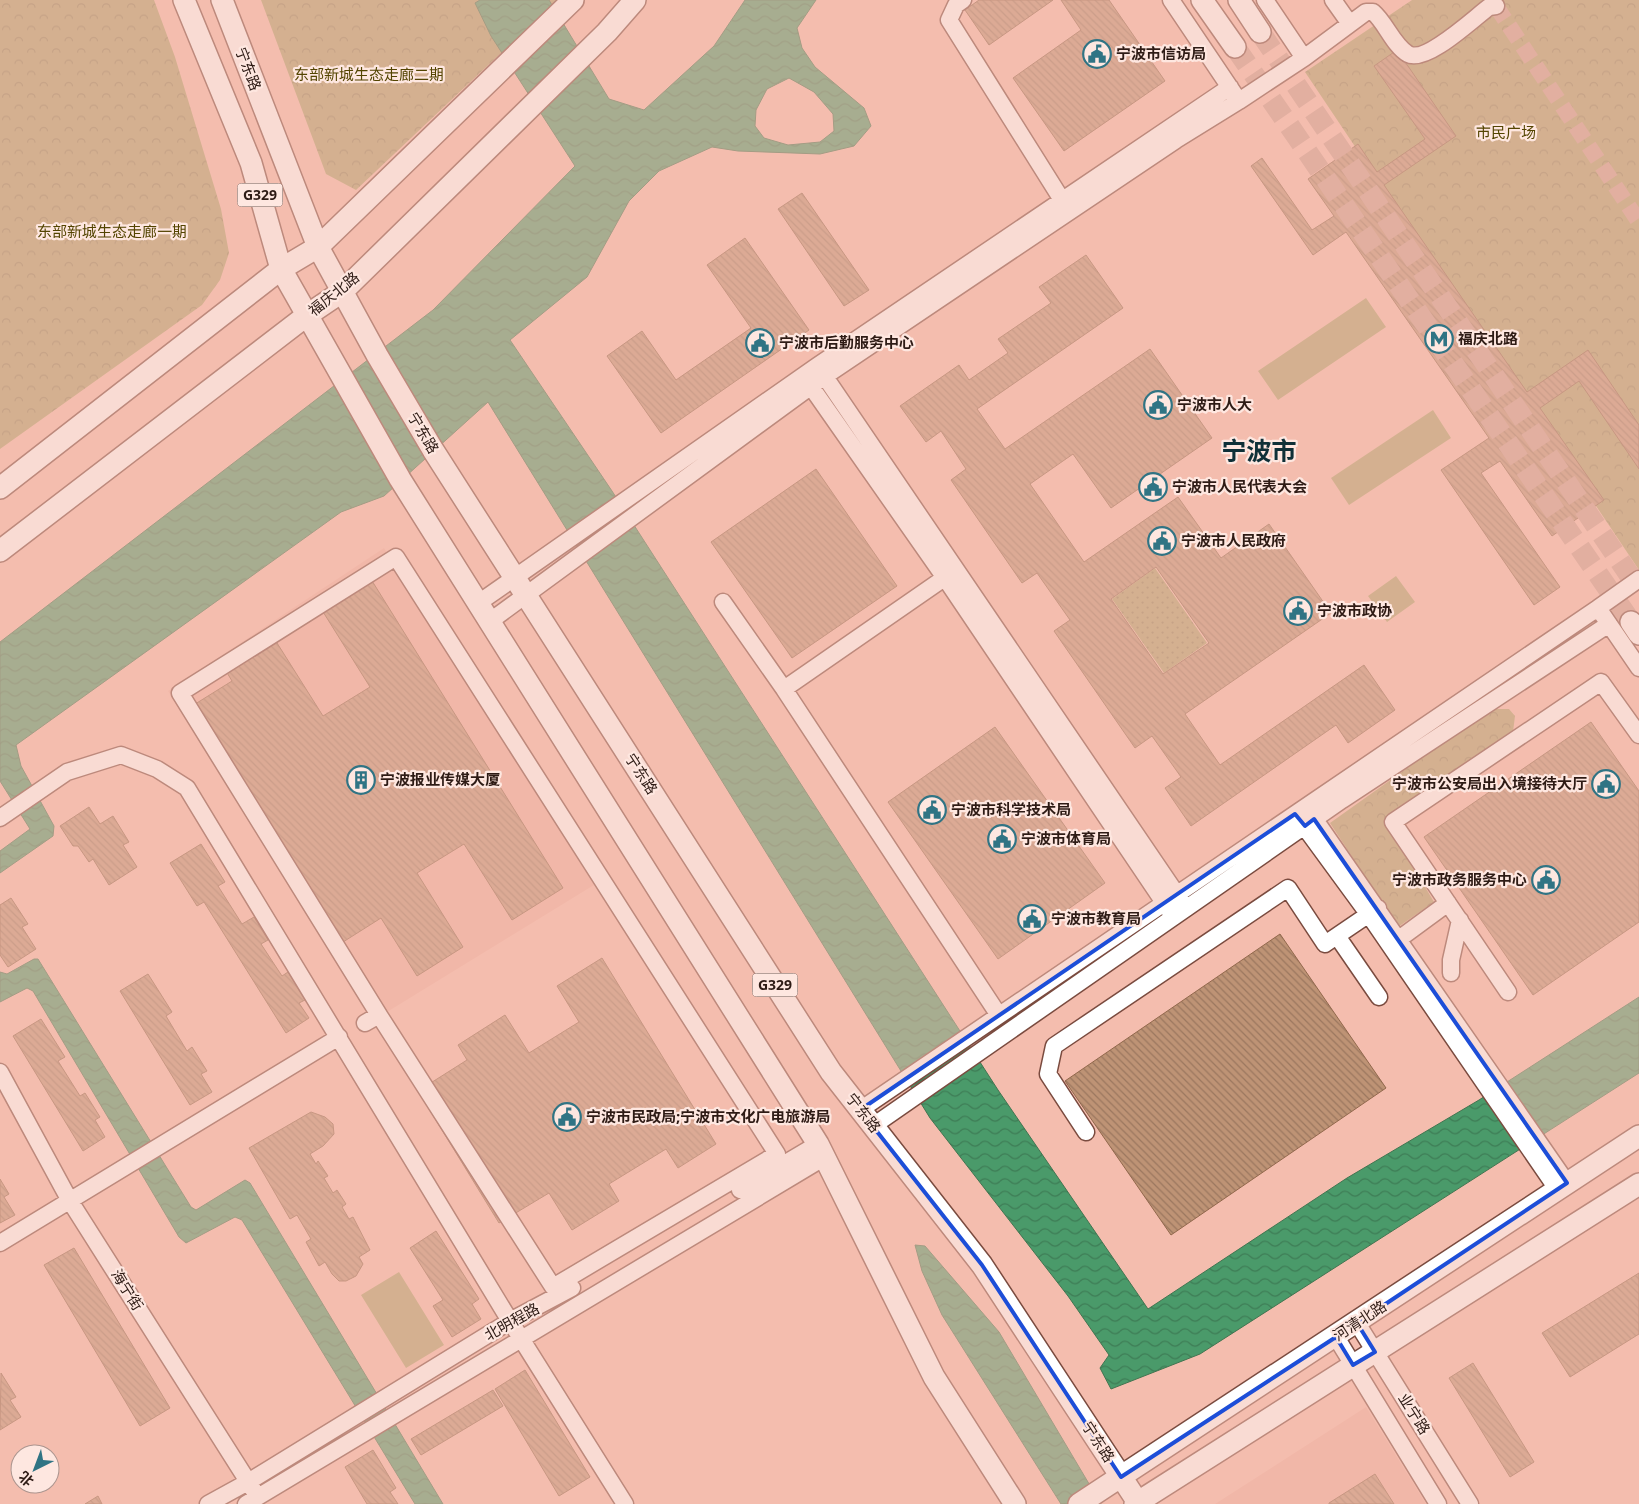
<svg xmlns="http://www.w3.org/2000/svg" width="1639" height="1504" viewBox="0 0 1639 1504" font-family="'Open Sans','Noto Sans SC',sans-serif">
<style>
.built{fill:#eeb0a0}
.grass{fill:#aea16b}
.forest{fill:url(#forest-crowns)}
.garden{fill:url(#garden-dots)}
.water{fill:url(#water-waves);stroke:#427450;fill-rule:evenodd}
.building{fill:url(#building-back-hatch);stroke:#91684c;fill-rule:evenodd}
.lines{fill:none;stroke-linecap:round;stroke-linejoin:round}
.minor-tunnel{stroke:#cc9d8f;stroke-width:16;stroke-dasharray:16 8;stroke-linecap:butt}
.major-tunnel{stroke:#cc9d8f;stroke-width:21;stroke-dasharray:21 11;stroke-linecap:butt}
.minor-casing{stroke:#7a4b3f;stroke-width:19}
.major-casing{stroke:#7a4b3f;stroke-width:24}
.minor{stroke:#fff;stroke-width:16}
.major{stroke:#fff;stroke-width:21}
.marked{fill:none;stroke:#1d4ed8;stroke-width:4;stroke-linejoin:round}
.labels{text-anchor:middle;stroke-width:4.5;stroke-linejoin:round;paint-order:stroke}
.shield{fill:#fee7e0;stroke:#6c5852;stroke-width:1}
.shield-label{font-size:14px;font-weight:bold;fill:#2e1b15}
.poi-label{font-size:15px;font-weight:bold;fill:#2e1b15;stroke:#fee7e0;text-anchor:start}
.street-label{font-size:15px;fill:#2e1b15;stroke:#fee7e0}
.park-label{font-size:15px;fill:#534400;stroke:#fee7e0}
.town-label{font-size:25px;font-weight:bold;fill:#0f3038;stroke:#fee7e0}
</style>
<defs>
<pattern id="forest-crowns" width="20" height="18" patternUnits="userSpaceOnUse" patternTransform="scale(1.25)"><rect width="20" height="18" fill="#aea16b"/><path d="M2 6a3 3 0 1 1 6 0M12 15a3 3 0 1 1 6 0" fill="none" stroke="#8e8257"/></pattern>
<pattern id="garden-dots" width="8" height="8" patternUnits="userSpaceOnUse" patternTransform="scale(1.25)"><rect width="8" height="8" fill="#aea16b"/><path d="M2 2h.1M6 6h.1" fill="none" stroke="#8e8257" stroke-width="1.8" stroke-linecap="round"/></pattern>
<pattern id="water-waves" width="16" height="10" patternUnits="userSpaceOnUse" patternTransform="scale(1.25)"><rect width="16" height="10" fill="#4a9a6a"/><path d="M0 5q4-4 8 0t8 0" fill="none" stroke="#3e7d56"/></pattern>
<pattern id="building-back-hatch" width="6" height="6" patternUnits="userSpaceOnUse" patternTransform="scale(1.25)"><rect width="6" height="6" fill="#be9375"/><path d="M-1 5l2 2M0 0l6 6M5-1l2 2" fill="none" stroke="#9b775f"/></pattern>
</defs>
<rect width="100%" height="100%" fill="#f4bdae"/>
<path class="built" d="M384 548 594 885 387 1012H369L168 691Z
M1366 1407 1426 1504H1215Z"/>
<path class="grass" d="M1366 298 1386 327 1278 400 1258 371Z
M1433 410 1451 438 1349 505 1331 478Z
M1396 576 1415 602 1387 622 1368 596Z
M399 1272 444 1345 406 1368 361 1295Z"/>
<path class="forest" d="M0 0H154L175 57 221 209 229 253 220 280 202 305 0 449Z
M261 0H557L356 190 326 174Z
M1412 0H1639V570L1305 72Z
M1490 709H1509L1515 716 1513 732 1386 821 1434 902 1398 927 1330 823Z"/>
<path class="garden" d="M1155 568 1207 643 1164 673 1112 599Z"/>
<path class="water" d="M480 0H549L609 99 644 110 714 46 745 0H816L797 28 802 48 815 67 864 108 871 126 854 146 820 154 738 151 712 147 659 171 629 201 587 277 510 340 612 491 998 1090 1148 1309 1347 1178 1479 1100 1639 997V1073L1200 1354 1111 1389 1100 1368 1109 1355 1068 1296 930 1118 488 402 384 496 341 512 16 745 21 766 54 826 53 836 0 873V851L30 829 0 781V642L433 310 575 166 491 36 475 3ZM789 78 814 92 833 114 834 131 820 142 788 145 764 138 755 126 756 110 767 89Z
M34 959H38L191 1207 196 1210 245 1180 250 1183 443 1504H415L242 1220 235 1217 186 1243 179 1237 33 991 27 988 0 1002V972L7 974Z
M915 1245 925 1246 999 1332 1101 1504H1061L942 1315 922 1271Z"/>
<path class="building" d="M979 0H1053L989 45 965 10Z
M1061 0H1109L1165 81 1064 151 1013 78 1081 30Z
M1397 50 1456 136 1384 185 1527 392 1588 350 1639 425V469L1579 381 1540 408 1604 500 1552 536 1500 461 1481 473 1560 587 1534 605 1441 470 1489 438 1346 232 1313 255 1251 166 1262 158 1312 230 1334 216 1308 179 1358 144 1377 172 1425 139 1374 66Z
M802 193 869 290 844 306 778 209Z
M745 238 809 330 661 433 607 356 642 331 676 380 751 328 707 265Z
M1086 255 1123 308 977 409 1005 449 1150 349 1212 438 1111 508 1073 454 1030 484 1084 562 1178 497 1221 558 1269 524 1331 613 1185 714 1220 765 1364 665 1395 710 1348 743 1336 725 1191 826 1165 788 1181 777 1152 736 1135 748 1054 631 1070 620 1037 573 1022 583 951 480 966 469 941 431 926 442 900 406 959 365 969 380 1008 353 998 339 1051 303 1039 287ZM1156 567 1209 643 1163 674 1111 599Z
M816 469 897 586 792 658 711 542Z
M369 576 563 888 512 920 464 844 417 873 463 947 417 976 381 918 332 949 184 711 232 681 223 666 272 635 323 716 370 687 320 607Z
M1591 722 1639 791V922L1533 995 1424 837Z
M995 727 1105 883 998 959 888 802Z
M89 807 100 824 113 816 129 842 123 845 137 867 109 885 93 859 89 862 78 846H73L60 826Z
M201 844 225 882 218 886 242 924 254 917 268 940 261 944 282 976 288 972 305 1000 299 1003 309 1018 286 1033 204 902 197 906 170 863Z
M11 898 28 924 22 927 36 949 8 967 0 955V905Z
M1280 934 1386 1088 1171 1235 1065 1081Z
M602 958 716 1144 678 1168 666 1149 609 1184 619 1201 572 1230 549 1193 499 1223 418 1091 467 1060 458 1045 505 1015 529 1053 579 1022 557 986Z
M148 974 172 1012 166 1016 187 1051 192 1047 207 1071 201 1074 212 1092 190 1105 120 991Z
M41 1019 65 1057 58 1061 80 1096 85 1093 100 1117 95 1120 105 1137 83 1151 13 1036Z
M311 1112 325 1117 333 1124 334 1134 323 1146 310 1154 316 1164 318 1161 328 1176 324 1178 333 1193 337 1190 346 1204 342 1207 349 1219 353 1217 370 1250 359 1257 363 1264 356 1276 346 1281H339L332 1274 325 1262 319 1266 306 1242 311 1239 297 1215 290 1219 249 1148Z
M0 1179 9 1194 4 1197 15 1215 0 1223Z
M436 1231 479 1299 472 1304 481 1319 452 1337 433 1306 443 1300 410 1248Z
M74 1248 170 1408 140 1426 44 1265Z
M1639 1273V1334L1570 1377 1542 1333Z
M1473 1363 1534 1462 1510 1477 1449 1378Z
M525 1370 590 1477 559 1496 495 1389Z
M1 1373 16 1397 10 1400 21 1417 0 1430Z
M493 1390 503 1406 421 1455 411 1439Z
M373 1450 396 1488 390 1492 398 1504H367L345 1467Z
M1375 1474 1394 1504H1329V1503Z
M98 1496 102 1504H85Z"/>
<g class="lines">
<path class="minor-tunnel" d="M1496 6 1639 222"/>
<path class="major-tunnel" d="M1260 32 1639 589
M1235 47 1631 622"/>
<defs>
<path id="minor" d="M963 0 956 5 949 20 1067 208
M1171 0 1239 101 1304 58 1265 0
M1333 0 1350 24
M1304 58 1366 12H1373C1386 23 1393 45 1408 54 1426 64 1474 18 1489 7L1496 6
M819 368 1182 902
M805 378 945 578 1169 910
M1639 579 1598 608 1639 668
M723 602 784 689 998 1014
M477 604 817 366 1230 87
M489 622 825 376 1176 140 1239 101
M784 689 953 572
M1309 811 1567 1183
M0 818 67 772 121 755 157 769 187 788 510 1321 625 1504
M1298 818 1369 915 1557 1189
M1337 936 1379 997
M1399 939 1448 903
M1451 973V960L1460 920
M1508 992 1393 822 1601 682 1639 735
M365 1023 379 1015 180 693 396 557 777 1154 553 1287 379 1015
M0 1072 70 1201 254 1491
M860 1110 1598 608
M873 1126 1342 800 1609 624
M1086 1132 1048 1074 1054 1046 1288 888 1325 944 1378 908
M740 1190 818 1144
M0 1243 339 1037
M1357 1323 1470 1504
M1336 1337 1438 1504
M208 1504 248 1482 510 1321 572 1288
M246 1504 825 1157"/>
<path id="major" d="M184 0 251 163 281 269 400 479 818 1144 934 1377 1015 1504
M222 0 318 247 377 355 433 450 831 1072 982 1265 1139 1504
M1202 0 1235 47
M1239 0 1260 32
M0 488 281 269 318 247 573 0
M0 551 306 316 343 291 607 32 635 0
M1631 622 1639 634
M1079 1504 1639 1136
M1135 1504 1639 1184"/>
</defs>
<use href="#minor" class="minor-casing"/>
<use href="#major" class="major-casing"/>
<use href="#minor" class="minor"/>
<use href="#major" class="major"/>
</g>
<path d="M0 0H1639V1504H0ZM1295 814 1305 826 1314 819 1567 1183 1357 1323 1375 1352 1353 1365 1336 1337 1121 1477 982 1265 860 1110Z" fill="#f4bdae" fill-opacity=".55" fill-rule="evenodd"/>
<path class="marked" d="M1295 814 1305 826 1314 819 1567 1183 1357 1323 1375 1352 1353 1365 1336 1337 1121 1477 982 1265 860 1110Z"/>
<defs>
<symbol id="civic-ring" viewBox="-11 -11 22 22"><circle r="9.5" fill="#fee7e0" stroke="#307484" stroke-width="1.5"/><path d="M-.6-6.5H3V-4.5H.6V-3L4-1V1h2V6H-6V1h2V-1L-.6-3ZM-1.2 2.5V6h2.4V2.5Z" fill="#307484"/></symbol>
<symbol id="metro-ring" viewBox="-11 -11 22 22"><circle r="9.5" fill="#fee7e0" stroke="#307484" stroke-width="1.5"/><path d="M-5.5 5V-5H-3L0 0L3-5H5.5V5H3V-.5L0 4L-3-.5V5Z" fill="#307484"/></symbol>
<symbol id="building-ring" viewBox="-11 -11 22 22"><circle r="9.5" fill="#fee7e0" stroke="#307484" stroke-width="1.5"/><path d="M-4-6H4V6H1V3H-1V6H-4ZM-2.5-4.3h1.7v1.8h-1.7ZM.8-4.3h1.7v1.8H.8ZM-2.5-1h1.7V.8h-1.7ZM.8-1h1.7V.8H.8Z" fill="#307484"/></symbol>
</defs>
<g fill-rule="evenodd">
<use href="#civic-ring" x="1081" y="38" width="32" height="32"/>
<use href="#metro-ring" x="1423" y="323" width="32" height="32"/>
<use href="#civic-ring" x="744" y="327" width="32" height="32"/>
<use href="#civic-ring" x="1142" y="389" width="32" height="32"/>
<use href="#civic-ring" x="1137" y="471" width="32" height="32"/>
<use href="#civic-ring" x="1146" y="525" width="32" height="32"/>
<use href="#civic-ring" x="1282" y="595" width="32" height="32"/>
<use href="#building-ring" x="345" y="764" width="32" height="32"/>
<use href="#civic-ring" x="1590" y="768" width="32" height="32"/>
<use href="#civic-ring" x="916" y="794" width="32" height="32"/>
<use href="#civic-ring" x="986" y="823" width="32" height="32"/>
<use href="#civic-ring" x="1530" y="864" width="32" height="32"/>
<use href="#civic-ring" x="1016" y="903" width="32" height="32"/>
<use href="#civic-ring" x="551" y="1101" width="32" height="32"/>
</g>
<g class="labels">
<g class="shield">
<rect x="237.5" y="183.5" width="45" height="23" rx="4"/>
<rect x="752.5" y="973.5" width="45" height="23" rx="4"/>
</g>
<g class="shield-label">
<text x="260" y="200">G329</text>
<text x="775" y="990">G329</text>
</g>
<g class="poi-label">
<text x="1116" y="59">宁波市信访局</text>
<text x="1458" y="344">福庆北路</text>
<text x="779" y="348">宁波市后勤服务中心</text>
<text x="1177" y="410">宁波市人大</text>
<text x="1172" y="492">宁波市人民代表大会</text>
<text x="1181" y="546">宁波市人民政府</text>
<text x="1317" y="616">宁波市政协</text>
<text x="380" y="785">宁波报业传媒大厦</text>
<text x="1587" y="789" text-anchor="end">宁波市公安局出入境接待大厅</text>
<text x="951" y="815">宁波市科学技术局</text>
<text x="1021" y="844">宁波市体育局</text>
<text x="1527" y="885" text-anchor="end">宁波市政务服务中心</text>
<text x="1051" y="924">宁波市教育局</text>
<text x="586" y="1122">宁波市民政局;宁波市文化广电旅游局</text>
</g>
<g class="street-label">
<text transform="translate(248 69) rotate(69)" y="5">宁东路</text>
<text transform="translate(334 294) rotate(-39)" y="5">福庆北路</text>
<text transform="translate(423 433) rotate(59)" y="5">宁东路</text>
<text transform="translate(641 774) rotate(57)" y="5">宁东路</text>
<text transform="translate(863 1113) rotate(52)" y="5">宁东路</text>
<text transform="translate(127 1290) rotate(58)" y="5">海宁街</text>
<text transform="translate(1360 1321) rotate(-33)" y="5">河清北路</text>
<text transform="translate(512 1322) rotate(-29)" y="5">北明程路</text>
<text transform="translate(1414 1414) rotate(58)" y="5">业宁路</text>
<text transform="translate(1098 1442) rotate(57)" y="5">宁东路</text>
</g>
<g class="park-label">
<text x="369" y="80">东部新城生态走廊二期</text>
<text x="1506" y="138">市民广场</text>
<text x="112" y="237">东部新城生态走廊一期</text>
</g>
<g class="town-label">
<text x="1259" y="460">宁波市</text>
</g>
</g>
<g transform="translate(35 1469) rotate(222)"><circle r="24" fill="#fee7e0" stroke="#ab958f"/>
<path d="M0-4L9 19L0 12L-9 19Z" fill="#307484"/>
<text y="-8" font-size="14" font-weight="bold" text-anchor="middle" fill="#2e1b15">北</text>
</g>
</svg>
